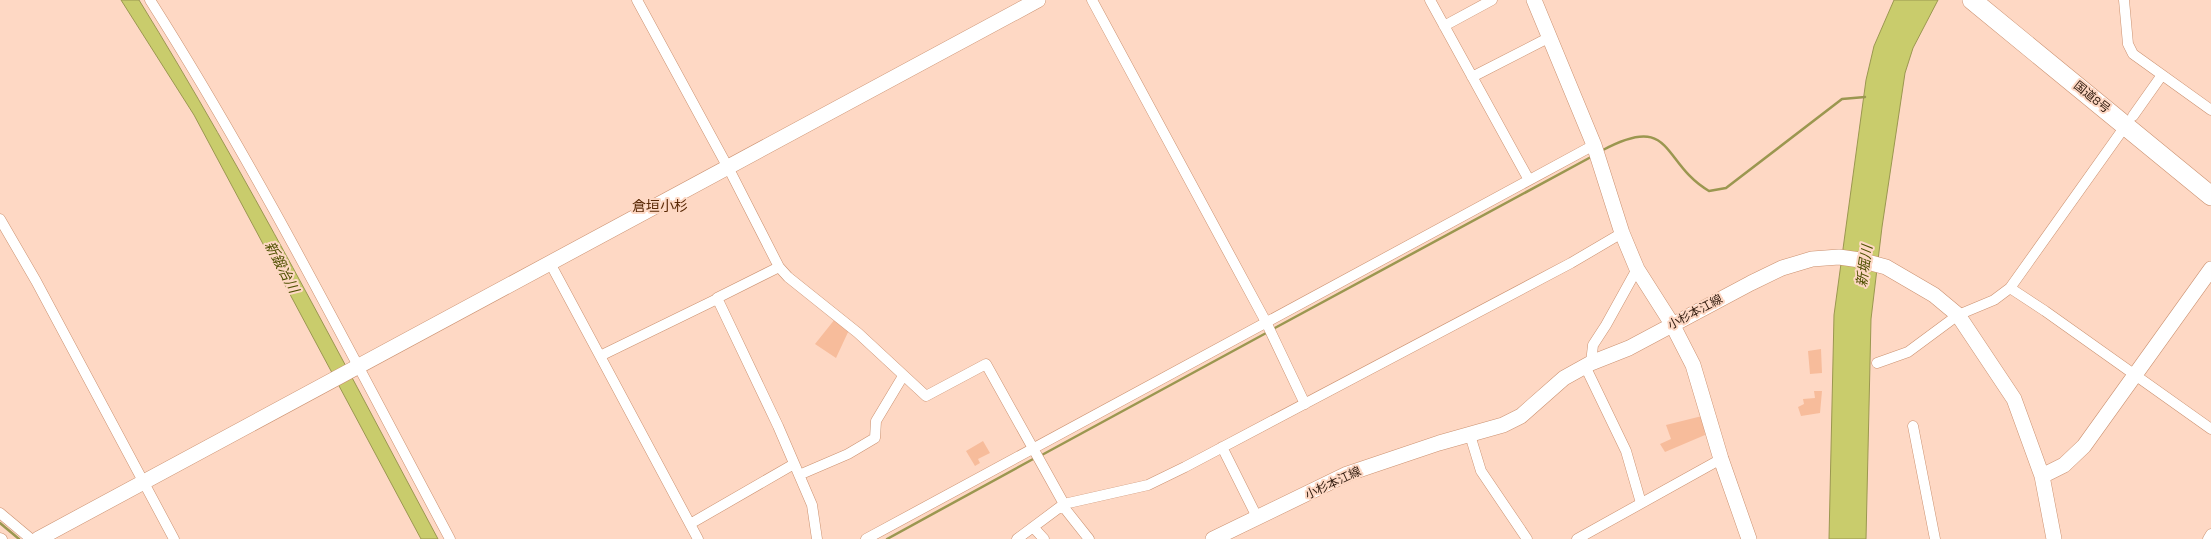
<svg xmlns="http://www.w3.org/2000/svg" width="2211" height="539" viewBox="0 0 2211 539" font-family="'Titillium Web','Noto Sans JP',sans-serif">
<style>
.green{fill:#f7bc9b}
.water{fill:#c9cc6c;stroke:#9b9750}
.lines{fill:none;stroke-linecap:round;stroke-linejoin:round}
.stream{stroke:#9b9750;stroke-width:2.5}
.street-casing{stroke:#cb9170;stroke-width:11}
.secondary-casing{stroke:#cb9170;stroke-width:16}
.highway-casing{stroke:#cb9170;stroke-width:20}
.street{stroke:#fff;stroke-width:10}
.secondary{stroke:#fff;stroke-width:15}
.highway{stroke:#fff;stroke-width:19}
.labels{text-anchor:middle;stroke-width:4;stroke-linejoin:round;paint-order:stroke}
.street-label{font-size:12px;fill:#311b0e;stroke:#fed8c4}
.neighbourhood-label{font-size:14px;fill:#592805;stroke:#fed8c4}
.water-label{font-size:14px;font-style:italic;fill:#4f5002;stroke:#fed8c4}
</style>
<rect width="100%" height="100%" fill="#fed8c4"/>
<path class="green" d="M835 319 849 330 836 358 815 344Z
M1821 349 1822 373 1810 374 1808 351Z
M1814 391H1822L1820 413 1801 416 1798 407 1804 404 1803 399 1815 398Z
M1702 416 1705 435 1665 452 1660 444 1671 439 1666 425Z
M983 441 990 453 978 459 980 463 975 466 966 451Z"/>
<path class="water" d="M121 0H139C247 175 341 358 438 539H421L194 115Z
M1894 0H1938L1913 48 1905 73 1882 227 1871 319 1866 539H1829L1834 315 1866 80 1874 46Z"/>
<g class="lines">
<path class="stream" d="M1603 150C1674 112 1661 163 1709 191L1726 188 1842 99 1865 97
M1273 329 1591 157
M1040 456 1268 332
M0 523 19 539
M887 539 1035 458"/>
<defs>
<path id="street" d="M150 0C260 173 353 358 450 539
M637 0 731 173 779 267 788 277 858 333 926 396 986 364 1064 504
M1092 0 1266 322 1305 404
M1430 0 1529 180
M2124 0 2128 44 2133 54 2211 110
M1444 26 1492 0
M1472 77 1550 37
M2133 116 2162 75
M0 219 36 281 174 539
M550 263 600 356 717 299
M779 267 717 298 778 426 812 505 817 539
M2010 288 2045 311 2211 429
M600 356 698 539
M1591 363 1593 345 1606 325 1637 269
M1877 363 1908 352 1958 315 1994 300 2010 288 2126 125
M1585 366 1626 451 1641 503
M1913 426 1935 539
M1470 435 1481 471 1527 539
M1222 447 1257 517
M799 475 848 454 875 438 876 421 903 376
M1062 505 1089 539
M0 513 31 539
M690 524 794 464
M1033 527 1044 539
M0 538 2 539
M866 539 1594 145
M1017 539 1064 504 1148 485 1185 467 1571 263 1622 233
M1577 539 1721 459
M2208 539 2211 534"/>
<path id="secondary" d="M1534 0 1594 145 1622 233 1637 269 1672 324 1693 365 1721 459 1749 539
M2042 476 2064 465 2084 446 2211 269
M38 539 1038 0
M1213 539 1347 474 1439 443 1503 425 1521 416 1564 378 1591 363 1629 348 1751 283 1782 268 1812 259 1839 257 1860 260 1886 267 1934 295 1958 315 2014 399 2042 476 2054 539"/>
<path id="highway" d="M1972 0 2211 196"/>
</defs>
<use href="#street" class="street-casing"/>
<use href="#secondary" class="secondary-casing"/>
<use href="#highway" class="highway-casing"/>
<use href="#street" class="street"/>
<use href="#secondary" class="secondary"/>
<use href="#highway" class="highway"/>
</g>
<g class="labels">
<g class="street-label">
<text transform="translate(2092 97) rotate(39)" y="4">国道8号</text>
<text transform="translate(1695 312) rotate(-28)" y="4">小杉本江線</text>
<text transform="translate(1333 483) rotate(-25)" y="4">小杉本江線</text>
</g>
<g class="neighbourhood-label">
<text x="660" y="211">倉垣小杉</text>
</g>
<g class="water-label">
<text transform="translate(1864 266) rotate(-82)" y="5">新堀川</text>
<text transform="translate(282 267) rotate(62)" y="5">新鍛冶川</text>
</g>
</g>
</svg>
